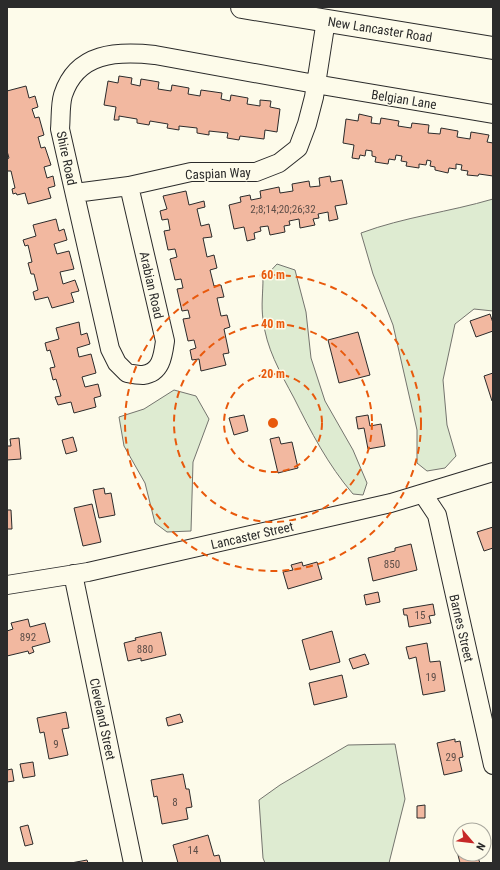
<svg xmlns="http://www.w3.org/2000/svg" width="500" height="870" viewBox="0 0 500 870" font-family="'Roboto Condensed',sans-serif">
<style>
.green{fill:#deebd1;stroke:#74746e}
.building{fill:#f2b8a0;stroke:#2b2b2b}
.lines{fill:none;stroke-linecap:round;stroke-linejoin:round}
.minor-casing{stroke:#2b2b2b;stroke-width:20}
.major-casing{stroke:#2b2b2b;stroke-width:24}
.minor{stroke:#fdfbea;stroke-width:18}
.major{stroke:#fdfbea;stroke-width:22}
.ring{fill:none;stroke:#e8590c;stroke-width:2;stroke-dasharray:7 5}
.labels{text-anchor:middle;stroke-width:3;stroke-linejoin:round;paint-order:stroke}
.number-label{font-size:11px;fill:#5d4e48}
.street-label{font-size:13px;fill:#2b2b2b;stroke:#fdfbea}
.centre{fill:#e8590c;stroke:#fdfbea;stroke-width:2}
.ring-label{font-size:12px;text-anchor:middle;font-weight:bold;fill:#e8590c;stroke:#fdfbea;stroke-width:3;stroke-linejoin:round;paint-order:stroke}
</style>
<rect width="100%" height="100%" fill="#fdfbea"/>
<path class="green" d="M493 199V311L474 309 455 324 443 380 447 425 456 456 445 468 427 471 417 463V430L393 325 373 274 361 233C404 217 449 212 493 199Z
M277 264 295 270 306 312 311 358 325 401 353 450 367 483 363 495 353 494C328 465 311 432 294 398 280 372 266 348 263 319 261 306 263 292 263 279Z
M174 390 196 396 209 419 193 462 191 531 167 532 155 523 145 483 124 446 119 417 144 409Z
M395 744 405 799 389 863H265L263 858 259 800 280 785 348 745Z"/>
<path class="building" d="M119 76 132 78 131 84 140 86 141 79 159 82 158 89 171 91 172 85 189 88 188 94 200 96 201 90 222 93 221 99 230 101 231 95 248 98 247 104 260 106V100L271 101 270 107 280 109 277 132 265 130 264 139 240 136 239 140 227 138 228 133 209 131V135L197 133V128L179 126V130L167 128 168 124 150 121 149 125 137 123V119L119 116V120H114L116 107 104 105 108 81 118 83Z
M26 86 29 98 35 96 38 107 32 109 35 118 39 117 44 135 38 137 41 148 45 147 51 165 44 167 47 178 53 176 55 186 48 188 51 198 28 204 25 193 17 195 16 193 13 194 12 189 15 188 11 171H7V159L9 158 7 151V91Z
M359 114 372 117 371 123 380 124 381 118 399 121 398 126 411 128 412 123 429 125 428 133 440 134 441 128 458 131 457 137 470 139 471 132 489 135 487 142 493 143V176L479 174 478 176 467 175 468 171 461 170 462 165 456 164V169L449 168 448 173 435 170V167L430 166 431 161 427 160 426 165 419 164V168L406 166 407 162 401 161 402 156 396 155 395 160 389 159 388 164 375 162 376 157 372 156V151L366 150 365 156 360 155 359 159 352 158 354 145 343 143 346 119 358 121Z
M330 176 331 182 342 180 347 204 335 206 338 219 329 221 328 212 318 214 319 218 313 219 315 225 300 228 299 219 289 221 290 225 284 226 285 232 270 235 268 226 260 227 261 231 254 233 255 239 247 241 244 227 234 229 229 205 241 202 240 197 250 195 251 200 261 198 260 191 279 187 280 193 293 191 292 184 309 181 310 187 320 186 319 178Z
M186 191 189 205 204 201 205 207 197 209 201 226 209 224 212 237 203 238 207 257 214 255 217 268 210 270 214 286 221 285 224 297 217 298 221 316 227 315 230 327 224 329 229 353 223 354 226 365 201 371 199 359 192 360 190 350 196 348 194 340 188 341 183 319 190 318 188 310 182 311 177 289 183 288 181 279 175 280 170 259 177 257 175 249 168 250 164 231 170 230 168 219 162 220 160 211 167 209 163 196Z
M56 219 59 231 64 229 67 240 54 244 57 254 69 251 74 269 60 272 63 284 75 280 79 291 71 293 74 302 52 308 48 297 35 300 33 292 38 290 34 274H31L28 263 32 262 28 245 25 246 23 240 36 236 33 225Z
M490 314 493 323V331L476 337 470 321Z
M79 322 81 335 87 333 90 344 77 348 79 357 91 354 96 373 82 377 85 387 98 384 101 396 94 398 96 407 74 413 71 402 58 405 55 397 61 396 56 379 53 380 50 368 55 367 50 350 47 351 45 343 59 339 56 328Z
M358 332 370 375 339 383 328 340Z
M493 373V401H492L484 376Z
M244 415 248 431 234 435 229 418Z
M368 415 370 426 381 424 385 446 368 449 364 428 358 429 356 417Z
M73 437 77 451 66 454 62 440Z
M279 437 281 444 292 442 298 468 278 473 270 439Z
M19 438 21 459 7 460V446H11L10 439Z
M104 488 105 494 111 493 115 515 99 518 93 490Z
M92 504 101 542 83 546 74 508Z
M7 510H11L12 529H7Z
M493 527V548L484 551 477 532Z
M411 544 417 570 373 581 368 558 395 551V548Z
M302 562 303 566 317 562 322 579 288 589 283 572 293 570 291 565Z
M378 592 380 602 366 605 364 595Z
M433 604 435 615 429 616 431 623 409 627 407 615H404L403 609Z
M28 619 30 627 45 623 50 642 32 647 34 652 29 654 28 651 7 656V631L13 629 11 623Z
M332 631 340 662 310 670 302 640Z
M161 632 166 655 141 661V658L128 661 124 643 136 640 135 638Z
M427 643 430 662 440 661 445 691 423 695 416 657 409 659 406 647Z
M365 654 369 664 353 669 349 659Z
M342 675 347 697 314 705 309 683Z
M66 712 69 728 62 729 68 755 49 759 44 732 40 733 37 718Z
M180 714 183 722 168 726 166 718Z
M455 739V742L460 741 463 757 459 758 462 771 444 775 437 743Z
M33 762 35 776 23 778 20 764Z
M12 769 14 781 7 782V770Z
M183 774 186 789H189L192 807 186 808 188 819 162 824 157 796 154 797 151 780Z
M425 805V818H417V806Z
M28 825 33 844 25 846 20 827Z
M208 835 214 856 219 855 221 863H178L173 845Z
M460 846V854H471L472 860 478 858 480 863H460L456 847Z
M87 860 88 863H71Z"/>
<g class="lines">
<defs>
<path id="minor" d="M129 186 165 341C163 356 161 373 143 375 138 375 132 374 127 373L117 363 110 349 60 129C61 118 60 105 63 95 77 52 117 51 155 55L315 84 493 114
M75 193 129 186 191 172H256L279 163 298 148 307 124 314 97 326 20
M423 494 437 515 493 765
M73 574 133 863
M7 585 88 572 391 503 493 472"/>
<path id="major" d="M242 7 493 48"/>
</defs>
<use href="#minor" class="minor-casing"/>
<use href="#major" class="major-casing"/>
<use href="#minor" class="minor"/>
<use href="#major" class="major"/>
</g>
<g class="ring">
<circle cx="273" cy="423" r="49"/>
<circle cx="273" cy="423" r="99"/>
<circle cx="273" cy="423" r="148"/>
</g>
<g class="labels">
<g class="number-label">
<text x="283" y="213">2;8;14;20;26;32</text>
<text x="392" y="568">850</text>
<text x="420" y="619">15</text>
<text x="28" y="641">892</text>
<text x="145" y="653">880</text>
<text x="431" y="681">19</text>
<text x="56" y="748">9</text>
<text x="451" y="761">29</text>
<text x="175" y="806">8</text>
<text x="193" y="854">14</text>
</g>
<g class="street-label">
<text transform="translate(380 29) rotate(9)" y="5">New Lancaster Road</text>
<text transform="translate(404 99) rotate(9)" y="5">Belgian Lane</text>
<text transform="translate(67 158) rotate(78)" y="5">Shire Road</text>
<text transform="translate(218 173) rotate(-2)" y="5">Caspian Way</text>
<text transform="translate(152 285) rotate(77)" y="5">Arabian Road</text>
<text transform="translate(252 535) rotate(-13)" y="5">Lancaster Street</text>
<text transform="translate(462 628) rotate(77)" y="5">Barnes Street</text>
<text transform="translate(103 719) rotate(78)" y="5">Cleveland Street</text>
</g>
</g>
<circle cx="273" cy="423" r="6" class="centre"/>
<g class="ring-label">
<text x="273" y="279">60 m</text>
<text x="273" y="328">40 m</text>
<text x="273" y="378">20 m</text>
</g>
<rect width="500" height="870" fill="none" stroke="#2b2b2b" stroke-width="16"/>
<g transform="translate(472 842) rotate(118)"><circle r="19" fill="#fdfbea" stroke="#a9a89e"/>
<path d="M0-3L7 15L0 10L-7 15Z" fill="#c62828"/>
<text y="-6" font-size="11" font-weight="bold" text-anchor="middle" fill="#2b2b2b">N</text>
</g>
</svg>
